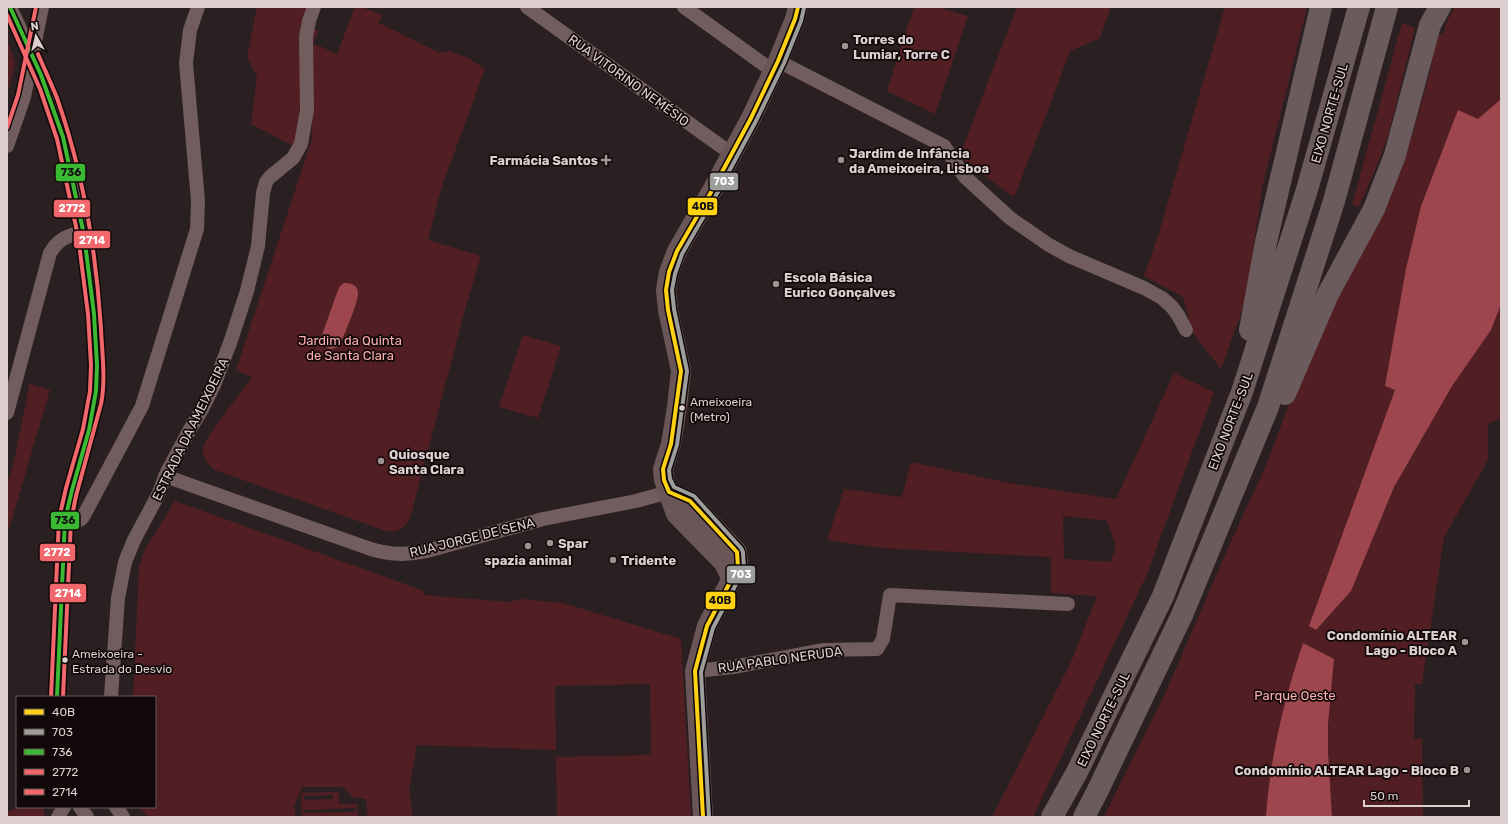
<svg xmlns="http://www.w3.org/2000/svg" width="1508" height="824" viewBox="0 0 1508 824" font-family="Rubik,sans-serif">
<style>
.green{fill:#511f23;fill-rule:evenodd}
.water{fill:#9d464d}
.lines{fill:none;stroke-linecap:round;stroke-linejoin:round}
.street{stroke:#725d5e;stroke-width:14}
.secondary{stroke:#6b5657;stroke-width:20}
.highway{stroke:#6c5b5c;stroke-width:22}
.bus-1-casing{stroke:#110909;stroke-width:7}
.bus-2-casing{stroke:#110909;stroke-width:7}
.bus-3-casing{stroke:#110909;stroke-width:7}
.bus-4-casing{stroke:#110909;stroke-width:7}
.bus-5-casing{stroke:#110909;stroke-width:7}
.bus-1{stroke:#ffd214;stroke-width:4}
.bus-2{stroke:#9d9d9c;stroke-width:4}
.bus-3{stroke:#3cb932;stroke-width:4}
.bus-4{stroke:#f1676c;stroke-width:4}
.bus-5{stroke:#f1676c;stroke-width:4}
.poi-dot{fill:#9f9292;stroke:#110909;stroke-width:1.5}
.bus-dot{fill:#ddcfcf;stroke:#110909;stroke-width:1.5}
.labels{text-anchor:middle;stroke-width:3.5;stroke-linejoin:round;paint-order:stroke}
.bus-label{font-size:12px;fill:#ddcfcf;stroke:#110909;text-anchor:start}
.poi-label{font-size:13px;font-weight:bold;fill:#ddcfcf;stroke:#110909;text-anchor:start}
.street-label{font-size:13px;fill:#ddcfcf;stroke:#110909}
.park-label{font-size:13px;fill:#fdafb0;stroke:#110909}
.line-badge{stroke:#110909;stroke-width:1.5}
.badge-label{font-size:11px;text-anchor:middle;font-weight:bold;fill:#fff}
.pale-badge-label{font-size:11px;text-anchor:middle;font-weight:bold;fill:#111}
</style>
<rect width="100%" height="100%" fill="#2b2021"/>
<path class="green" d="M257 7H309L297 135 293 146 251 124 257 76 247 58Z
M355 7H361L382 15 379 23 440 53 449 51 466 57 485 69 442 186 428 240 481 256 467 302 410 518C405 528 400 531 389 532L215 470C208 465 203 458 203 449 204 439 244 388 252 377L236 370 312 139 310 67 313 29 319 31 313 43 337 54Z
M914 7H936L968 16 935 114 887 91Z
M1017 7H1111L1100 38 1070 51 1040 131 1014 197 959 157Z
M1225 7H1307L1262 188 1247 297 1221 369 1193 333 1183 297 1144 276 1158 236Z
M1455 7H1501V418L1488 424V460L1444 537 1422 684H1415L1414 739 1422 738 1423 817H1104L1168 687 1224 557 1268 461 1304 364 1400 172 1413 133 1430 72 1435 33 1443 35 1447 21Z
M1402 23 1415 28 1388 136 1378 163 1359 206 1352 205Z
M7 37 15 64 7 95Z
M523 335 561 346 538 418 499 407Z
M1174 373 1214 392 1147 574 1033 817H992L1072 660 1097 596 1051 593V557L881 548 827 540 844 489 902 497 911 462 1009 483 1116 499ZM1063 516 1107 521 1116 547 1110 562 1064 559Z
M29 384 50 390 9 529H7V486L15 456 28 393Z
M175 501 424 591V595L509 602 521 599 563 603 681 639 691 817H557L556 757 651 755 650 684 555 686 556 750 417 745 409 790 413 817H368L366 799 352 797 343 787H302L294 806 296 817H149L139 807H155V697H133L139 568 144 551Z
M339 792V804H357L358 817H302L301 793ZM333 795V799L304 800V796ZM355 808 356 812 303 813 304 810Z
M20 807H43L45 817H7V812Z"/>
<path class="water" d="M1501 99V304L1491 330 1452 386 1394 487 1351 591 1316 630 1309 626 1395 390 1385 386 1406 269 1421 206 1458 110 1478 119Z
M344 283C351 283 358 285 358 293 359 300 345 333 341 342 335 354 320 349 322 335L338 290 340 286Z
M1303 643 1334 659 1328 724V752L1332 817H1266C1270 757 1284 700 1303 643Z"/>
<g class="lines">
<path class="street" d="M10 7C24 37 38 67 50 99 63 132 71 168 78 204 87 246 93 287 95 330 96 353 99 377 95 400 89 441 72 479 65 520L57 697
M527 7 722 147 732 153
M684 7 773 71
M778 61 944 146 965 177 1010 218 1049 245 1069 256 1144 288 1162 298 1172 307 1178 315 1186 330
M7 146 24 97 42 7
M7 413 50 253C59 238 68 236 84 231
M165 476 365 547C386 555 405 556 427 551L543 519 636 501 669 492
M65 520C73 522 78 523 83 517L142 406 197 229 198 201 186 63 190 30 198 7
M695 671 733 667 824 650 877 649 883 639 890 595 1068 604
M111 697 118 598 125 562 134 540 158 495 167 472 189 431 201 411 214 385 230 343 247 291 258 246 263 193 266 182 270 177 293 158 301 144 307 110 306 37 309 21 314 7
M80 807 87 817
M116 807 123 817
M58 817 64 807"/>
<path class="secondary" d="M669 492 690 501 737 552 738 567 707 626 695 671 703 817
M731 578 724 563 676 514 664 480 663 469 671 444 677 407 681 371 668 310 666 290 669 272 677 251 714 187 751 118 778 61 795 19 798 7"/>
<path class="highway" d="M1250 330 1266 242 1321 7
M1285 394 1328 294 1374 209 1395 155 1430 25 1440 7
M1052 817 1077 772 1163 596 1242 392 1306 193 1359 7
M1084 817 1097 792 1182 615 1268 407 1334 201 1387 7"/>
<defs>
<path id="bus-1" d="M703 817 695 671 707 626 738 567 737 552 690 501 669 492 664 480 663 469 671 444 681 371 668 310 666 290 669 272 677 251 714 187 751 118 778 61 795 19 798 7"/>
<path id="bus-2" d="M709 817 701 672 713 628 744 569 743 552 741 548 694 496 674 487 670 479 669 470 677 445 687 371 674 309 672 290 675 274 682 254 719 190 756 121 784 63 801 21 804 8"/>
<path id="bus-3" d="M10 7 41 75 63 137 84 235 94 314 97 365 96 391 89 430 72 490 65 520 57 697"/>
<path id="bus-4" d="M7 15 40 89 57 139 78 236 88 314 91 365 90 391 83 429 66 488 59 519 51 697"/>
<path id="bus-5" d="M38 54C44 68 51 83 57 98 83 172 96 250 101 328 102 353 106 380 101 404L76 496 71 521 63 697
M7 128 18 95 36 7"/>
</defs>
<use href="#bus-1" class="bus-1-casing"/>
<use href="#bus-2" class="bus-2-casing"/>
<use href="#bus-3" class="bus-3-casing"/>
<use href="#bus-4" class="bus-4-casing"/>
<use href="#bus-5" class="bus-5-casing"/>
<use href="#bus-1" class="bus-1"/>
<use href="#bus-2" class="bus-2"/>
<use href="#bus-3" class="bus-3"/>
<use href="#bus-4" class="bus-4"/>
<use href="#bus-5" class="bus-5"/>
</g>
<g class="poi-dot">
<circle cx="845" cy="46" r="4"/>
<path d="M604 154h4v4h4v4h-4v4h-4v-4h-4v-4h4z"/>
<circle cx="841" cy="160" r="4"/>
<circle cx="776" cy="284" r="4"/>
<circle cx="381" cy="461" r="4"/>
<circle cx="550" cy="543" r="4"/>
<circle cx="528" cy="546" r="4"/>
<circle cx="613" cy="560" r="4"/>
<circle cx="1465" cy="642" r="4"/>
<circle cx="1467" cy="770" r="4"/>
</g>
<g class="bus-dot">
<circle cx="682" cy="408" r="3.5"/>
<circle cx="65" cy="660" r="3.5"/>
</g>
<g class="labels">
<g class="bus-label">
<text x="690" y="406">Ameixoeira<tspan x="690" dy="15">(Metro)</tspan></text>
<text x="72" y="658">Ameixoeira -<tspan x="72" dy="15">Estrada do Desvio</tspan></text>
</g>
<g class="poi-label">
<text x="853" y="44">Torres do<tspan x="853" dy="15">Lumiar, Torre C</tspan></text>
<text x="849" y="158">Jardim de Infância<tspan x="849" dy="15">da Ameixoeira, Lisboa</tspan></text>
<text x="598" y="165" text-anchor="end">Farmácia Santos</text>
<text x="784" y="282">Escola Básica<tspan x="784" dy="15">Eurico Gonçalves</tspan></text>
<text x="389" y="459">Quiosque<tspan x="389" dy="15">Santa Clara</tspan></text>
<text x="558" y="548">Spar</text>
<text x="528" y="565" text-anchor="middle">spazia animal</text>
<text x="621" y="565">Tridente</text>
<text x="1457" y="640" text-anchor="end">Condomínio ALTEAR<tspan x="1457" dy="15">Lago - Bloco A</tspan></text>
<text x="1459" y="775" text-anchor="end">Condomínio ALTEAR Lago - Bloco B</text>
</g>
<g class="street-label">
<text transform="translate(629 80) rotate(36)" y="5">RUA VITORINO NEMÉSIO</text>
<text transform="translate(1329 113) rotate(-74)" y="5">EIXO NORTE-SUL</text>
<text transform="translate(1230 421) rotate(-69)" y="5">EIXO NORTE-SUL</text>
<text transform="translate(190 429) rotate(-64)" y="5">ESTRADA DA AMEIXOEIRA</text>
<text transform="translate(472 537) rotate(-14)" y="5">RUA JORGE DE SENA</text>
<text transform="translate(780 659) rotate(-8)" y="5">RUA PABLO NERUDA</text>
<text transform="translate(1103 719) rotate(-64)" y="5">EIXO NORTE-SUL</text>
</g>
<g class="park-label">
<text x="350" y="345">Jardim da Quinta<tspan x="350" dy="15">de Santa Clara</tspan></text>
<text x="1295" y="700">Parque Oeste</text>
</g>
</g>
<g class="line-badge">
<rect x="55" y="163" width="31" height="19" rx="4" fill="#3cb932"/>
<rect x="709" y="172" width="30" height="19" rx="4" fill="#9d9d9c"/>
<rect x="687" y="197" width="31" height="19" rx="4" fill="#ffd214"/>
<rect x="53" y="199" width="38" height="19" rx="4" fill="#f1676c"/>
<rect x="73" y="230" width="38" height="19" rx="4" fill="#f1676c"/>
<rect x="50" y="511" width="30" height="19" rx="4" fill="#3cb932"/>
<rect x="39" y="543" width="37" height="19" rx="4" fill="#f1676c"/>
<rect x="726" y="565" width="30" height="19" rx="4" fill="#9d9d9c"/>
<rect x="49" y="583" width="38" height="20" rx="4" fill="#f1676c"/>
<rect x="705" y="591" width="31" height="19" rx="4" fill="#ffd214"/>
</g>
<g class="badge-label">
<text x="724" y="185">703</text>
<text x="72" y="212">2772</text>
<text x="92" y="244">2714</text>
<text x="57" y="556">2772</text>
<text x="741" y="578">703</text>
<text x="68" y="597">2714</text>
</g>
<g class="pale-badge-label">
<text x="71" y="176">736</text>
<text x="703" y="210">40B</text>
<text x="65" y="524">736</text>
<text x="720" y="604">40B</text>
</g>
<rect width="1508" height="824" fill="none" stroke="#ddcfcf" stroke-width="16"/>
<rect x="16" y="696" width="140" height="112" fill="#110909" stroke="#635858"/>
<rect x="24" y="709" width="20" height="6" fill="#ffd214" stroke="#635858"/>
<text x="52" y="716" font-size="12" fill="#ddcfcf">40B</text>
<rect x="24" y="729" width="20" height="6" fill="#9d9d9c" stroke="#635858"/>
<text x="52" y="736" font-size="12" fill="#ddcfcf">703</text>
<rect x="24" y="749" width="20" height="6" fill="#3cb932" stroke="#635858"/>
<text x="52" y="756" font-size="12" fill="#ddcfcf">736</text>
<rect x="24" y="769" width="20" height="6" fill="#f1676c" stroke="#635858"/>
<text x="52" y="776" font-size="12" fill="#ddcfcf">2772</text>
<rect x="24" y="789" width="20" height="6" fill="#f1676c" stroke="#635858"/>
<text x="52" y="796" font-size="12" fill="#ddcfcf">2714</text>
<g transform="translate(36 36) rotate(352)" stroke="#110909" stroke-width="3" paint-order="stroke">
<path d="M0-3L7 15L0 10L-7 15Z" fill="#ddcfcf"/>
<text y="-6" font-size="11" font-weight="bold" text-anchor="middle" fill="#ddcfcf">N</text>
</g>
<path d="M1364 800v6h105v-6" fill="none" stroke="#ddcfcf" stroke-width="2"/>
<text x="1370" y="800" font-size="12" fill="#ddcfcf" stroke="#110909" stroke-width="3" paint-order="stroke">50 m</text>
</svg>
